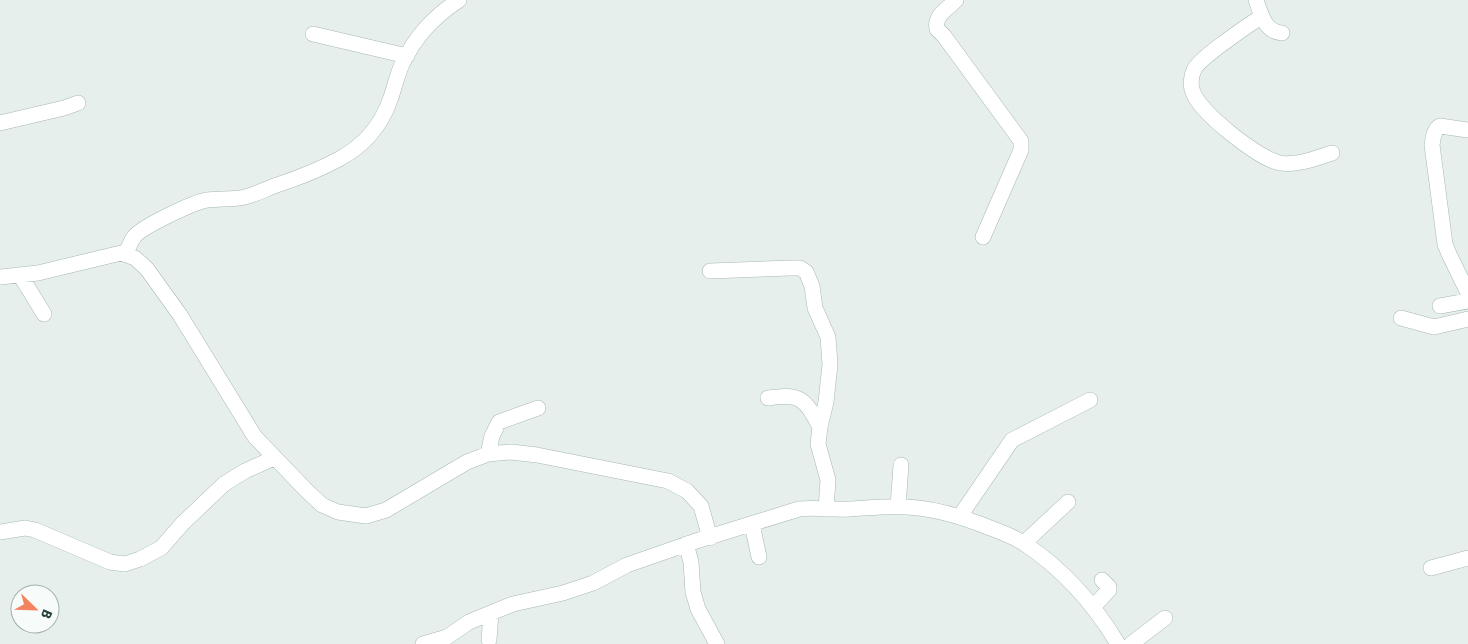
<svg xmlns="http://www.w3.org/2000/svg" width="1468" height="644" viewBox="0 0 1468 644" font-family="Signika,sans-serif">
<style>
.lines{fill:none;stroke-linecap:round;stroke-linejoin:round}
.minor-casing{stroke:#a8b8b2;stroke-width:16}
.minor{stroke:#fff;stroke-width:15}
</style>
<rect width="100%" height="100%" fill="#e6efeb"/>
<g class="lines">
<defs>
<path id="minor" d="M956 0C948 9 934 15 937 29L944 36 1021 141V150L983 237
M1256 0C1261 14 1265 32 1282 33
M1262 16C1249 25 1199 58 1194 70 1191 76 1190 86 1193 92 1199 112 1259 159 1280 163 1297 166 1316 158 1332 153
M313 34 407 56
M0 123 64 108 78 103
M1468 130 1440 126C1434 129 1433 138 1432 145L1445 244 1449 254 1468 293
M126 255C128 249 130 242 134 237 141 227 194 202 207 200 219 198 233 200 245 197 256 194 266 189 277 185 298 178 319 170 339 159 363 146 381 126 390 100 394 89 397 76 402 64 416 36 432 18 459 0
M710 271 790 268H800L806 272 812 286 815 308 828 337 830 364 826 402 820 427 818 444 828 480 826 509
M20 275 44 314
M0 277 38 273 121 253 135 258 147 269 180 315 255 437 307 491 322 505 338 512 366 516 386 510 467 462 488 454 511 452 537 455 668 481 687 491 701 506 710 538
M1440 306 1468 301
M1401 318 1434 327 1468 319
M768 398C801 393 805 399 820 427
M488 454 492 436 499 422 538 408
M898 507 901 465
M960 516 1012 440 1090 400
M752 524 759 557
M0 532 25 528 35 530 110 562 125 564 140 559 161 548 183 523 224 484 245 471 274 458
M1024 543 1068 502
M686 544 691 562 693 592 698 609 717 644
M1431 568 1468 558
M1093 607 1109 590V587L1102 580
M489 640 491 613
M423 644 447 637 469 622 513 604 563 593 593 583 627 565 693 542 799 509C816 507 832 510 849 509 868 508 886 506 906 507 931 508 956 515 980 524 995 530 1012 535 1025 544 1064 570 1094 604 1118 644
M1131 644 1165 618"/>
</defs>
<use href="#minor" class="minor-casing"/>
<use href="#minor" class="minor"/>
</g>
<g transform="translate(35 609) rotate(113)"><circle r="24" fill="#f7fbf9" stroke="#a3b1ad"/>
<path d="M0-4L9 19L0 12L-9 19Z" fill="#f4845f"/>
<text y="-8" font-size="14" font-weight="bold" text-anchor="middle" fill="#24423a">B</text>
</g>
</svg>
